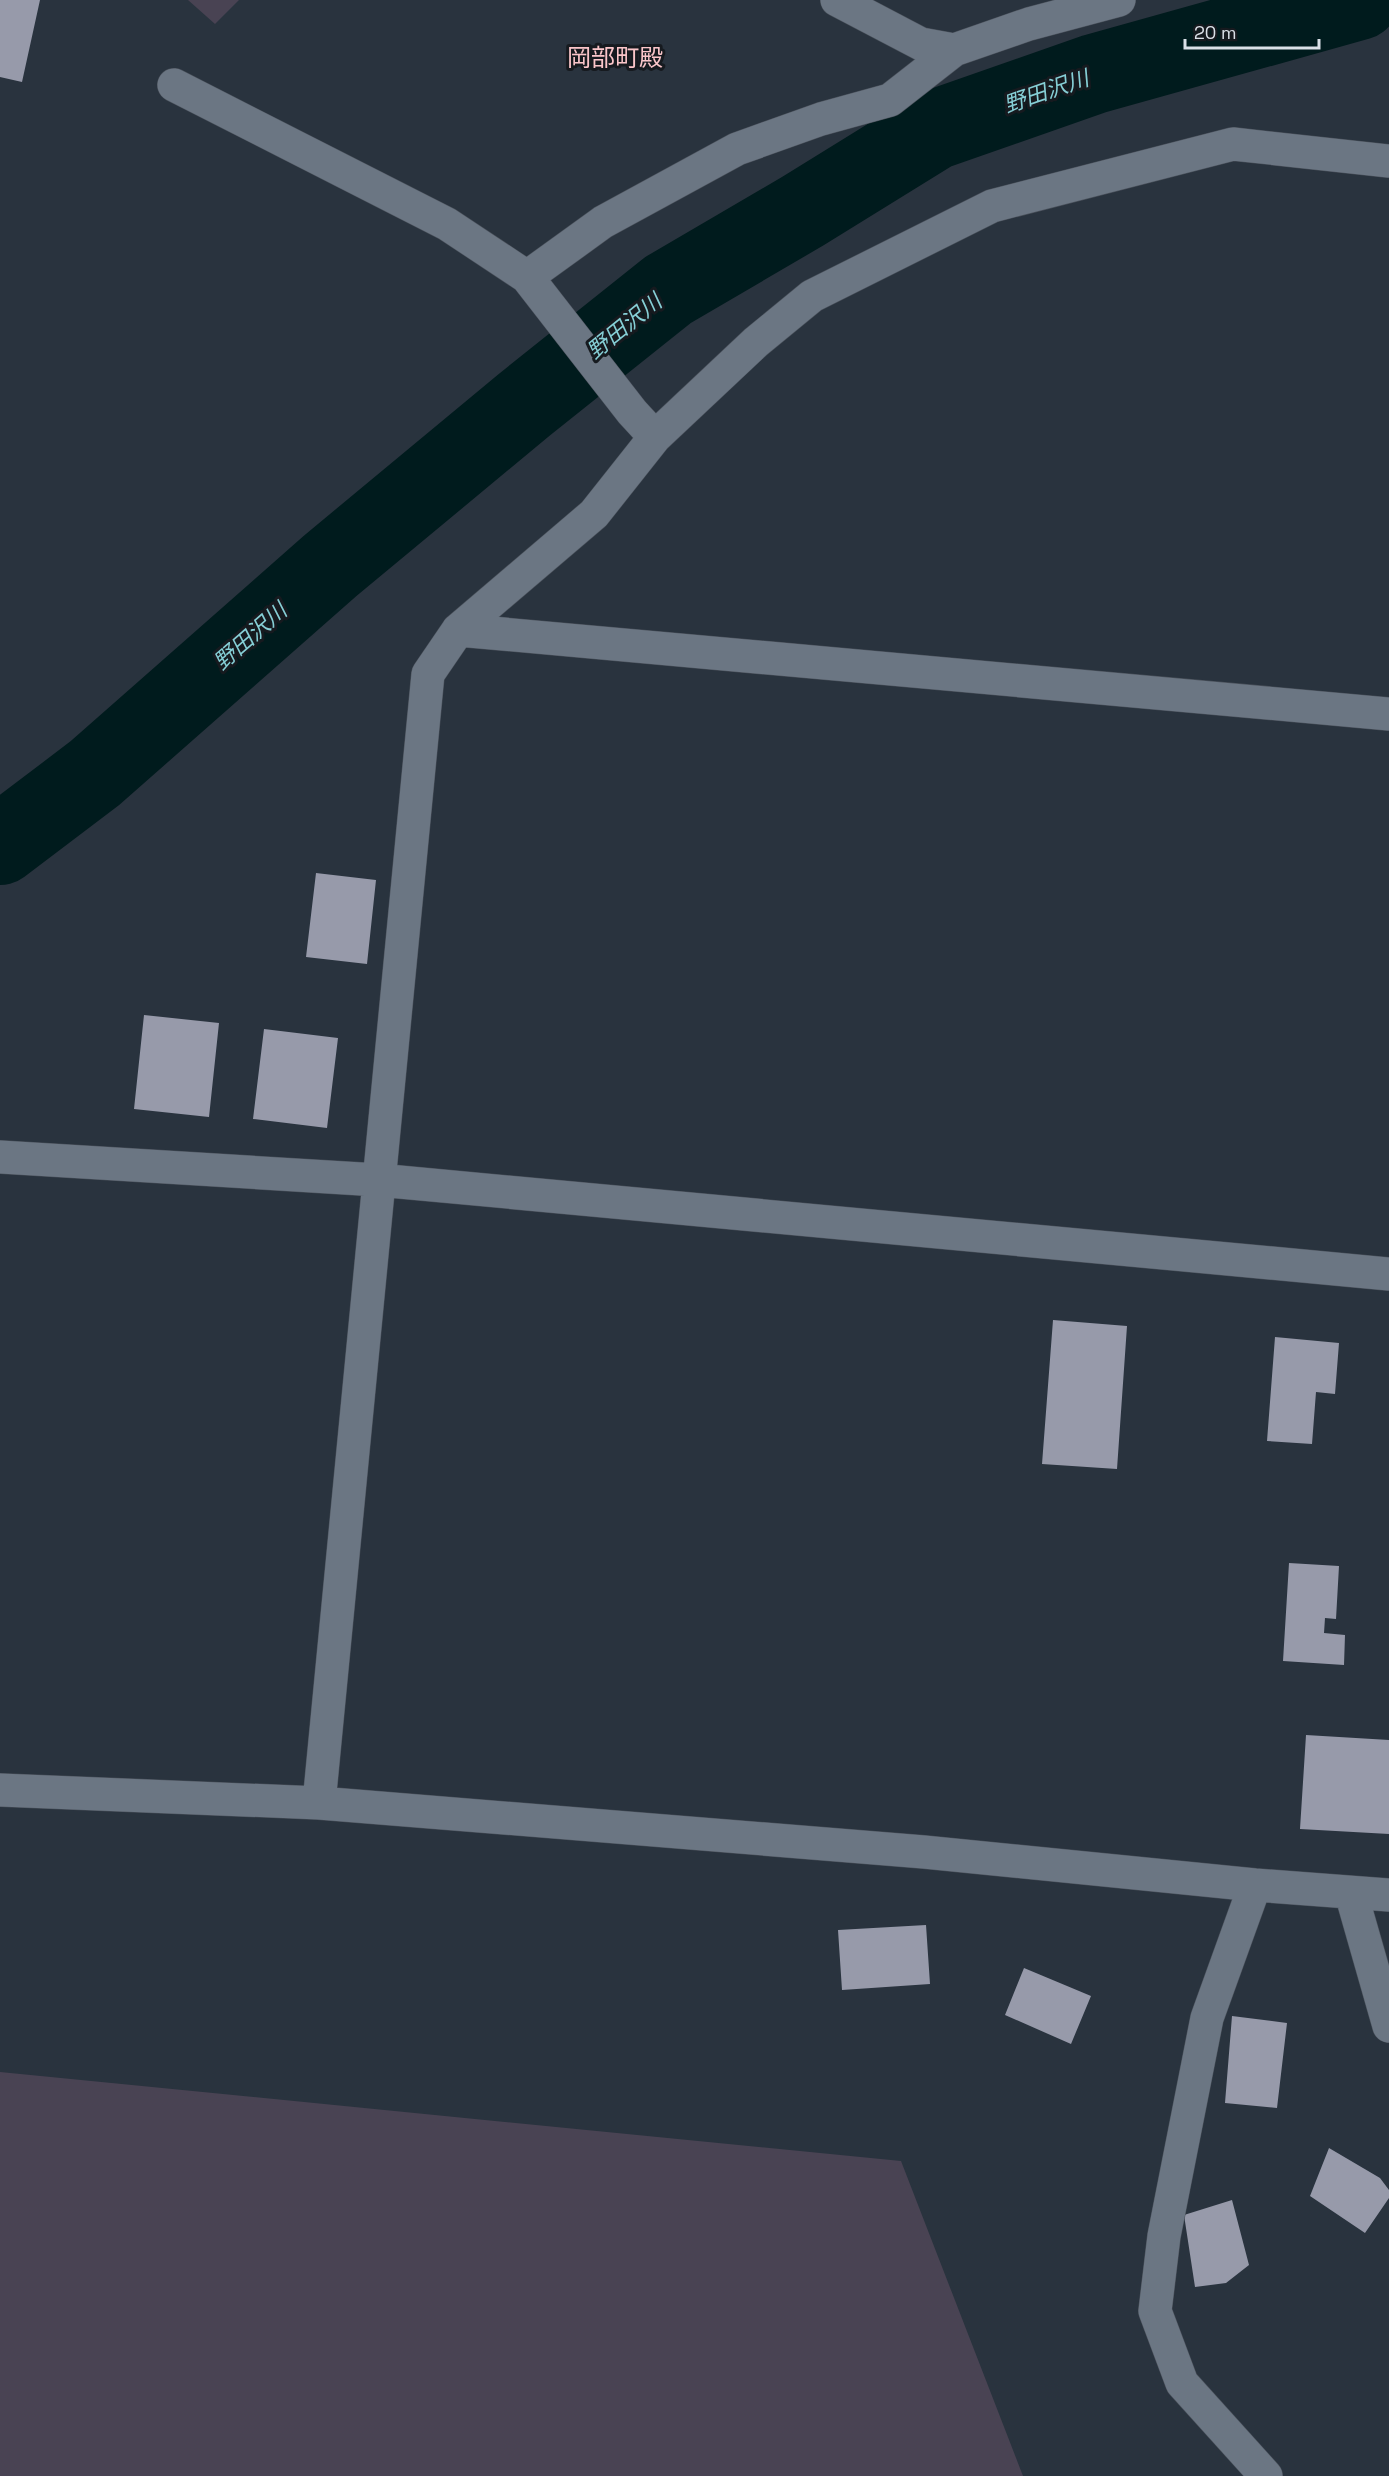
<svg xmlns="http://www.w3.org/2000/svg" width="1389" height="2476" viewBox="0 0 1389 2476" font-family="'Space Grotesk','Noto Sans JP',sans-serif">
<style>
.green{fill:#494353}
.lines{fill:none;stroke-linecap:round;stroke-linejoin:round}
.river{stroke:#001b1d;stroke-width:80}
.building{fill:#979aaa}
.minor-casing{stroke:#4a515b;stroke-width:34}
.minor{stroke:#6b7683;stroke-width:33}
.labels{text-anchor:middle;stroke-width:6;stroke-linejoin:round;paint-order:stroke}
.water-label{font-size:22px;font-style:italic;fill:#86cfd6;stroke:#161a1f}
.quarter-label{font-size:24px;fill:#fac5c9;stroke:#161a1f}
</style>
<rect width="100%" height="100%" fill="#29333e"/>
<path class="green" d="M188 0H239L215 24Z
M0 2072 901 2161 1023 2476H0Z"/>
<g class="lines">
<path class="river" d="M0 845 95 773 330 566 524 405 668 290 803 211 934 130 1094 74 1359 0"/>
</g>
<path class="building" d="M0 0H40L22 82 0 77Z
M316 873 376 880 367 964 306 957Z
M144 1015 219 1023 209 1117 134 1109Z
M264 1029 338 1038 327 1128 253 1119Z
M1053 1320 1127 1326 1117 1469 1042 1464Z
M1275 1337 1339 1343 1335 1394 1316 1392 1312 1444 1267 1441Z
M1289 1563 1339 1566 1336 1619 1325 1618 1324 1633 1345 1635 1344 1665 1283 1661Z
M1306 1735 1389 1740V1834L1300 1829Z
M926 1925 930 1984 842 1990 838 1930Z
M1024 1968 1091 1996 1071 2044 1005 2015Z
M1232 2016 1287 2023 1277 2108 1225 2103Z
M1329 2148 1380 2178 1389 2190V2198L1365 2233 1310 2196Z
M1232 2200 1249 2265 1226 2283 1195 2287 1184 2215Z"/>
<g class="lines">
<defs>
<path id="minor" d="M837 0 921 44 954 50
M174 85 447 224 527 277 632 412 655 437
M527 277 603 222 737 149 821 119 890 100 954 50 1029 24 1119 0
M458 630 1389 714
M0 1157 378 1180 1389 1274
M0 1790 319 1803 924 1852 1255 1885 1389 1895
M319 1803 428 674 458 630 594 514 655 437 756 342 812 296 992 206 1233 144 1389 161
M1255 1885 1207 2018 1164 2236 1155 2311 1182 2383 1266 2476
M1351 1893 1389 2026"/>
</defs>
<use href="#minor" class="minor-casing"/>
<use href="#minor" class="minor"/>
</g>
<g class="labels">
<g class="water-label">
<text transform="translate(1046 91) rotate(-19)" y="8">野田沢川</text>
<text transform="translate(624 326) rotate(-39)" y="8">野田沢川</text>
<text transform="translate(250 636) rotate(-41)" y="8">野田沢川</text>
</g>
<g class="quarter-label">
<text x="615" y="66">岡部町殿</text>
</g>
</g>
<path d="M1185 39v9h134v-9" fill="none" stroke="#dae0e7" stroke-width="3"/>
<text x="1194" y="39" font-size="18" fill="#dae0e7" stroke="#161a1f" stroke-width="4.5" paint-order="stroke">20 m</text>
</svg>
